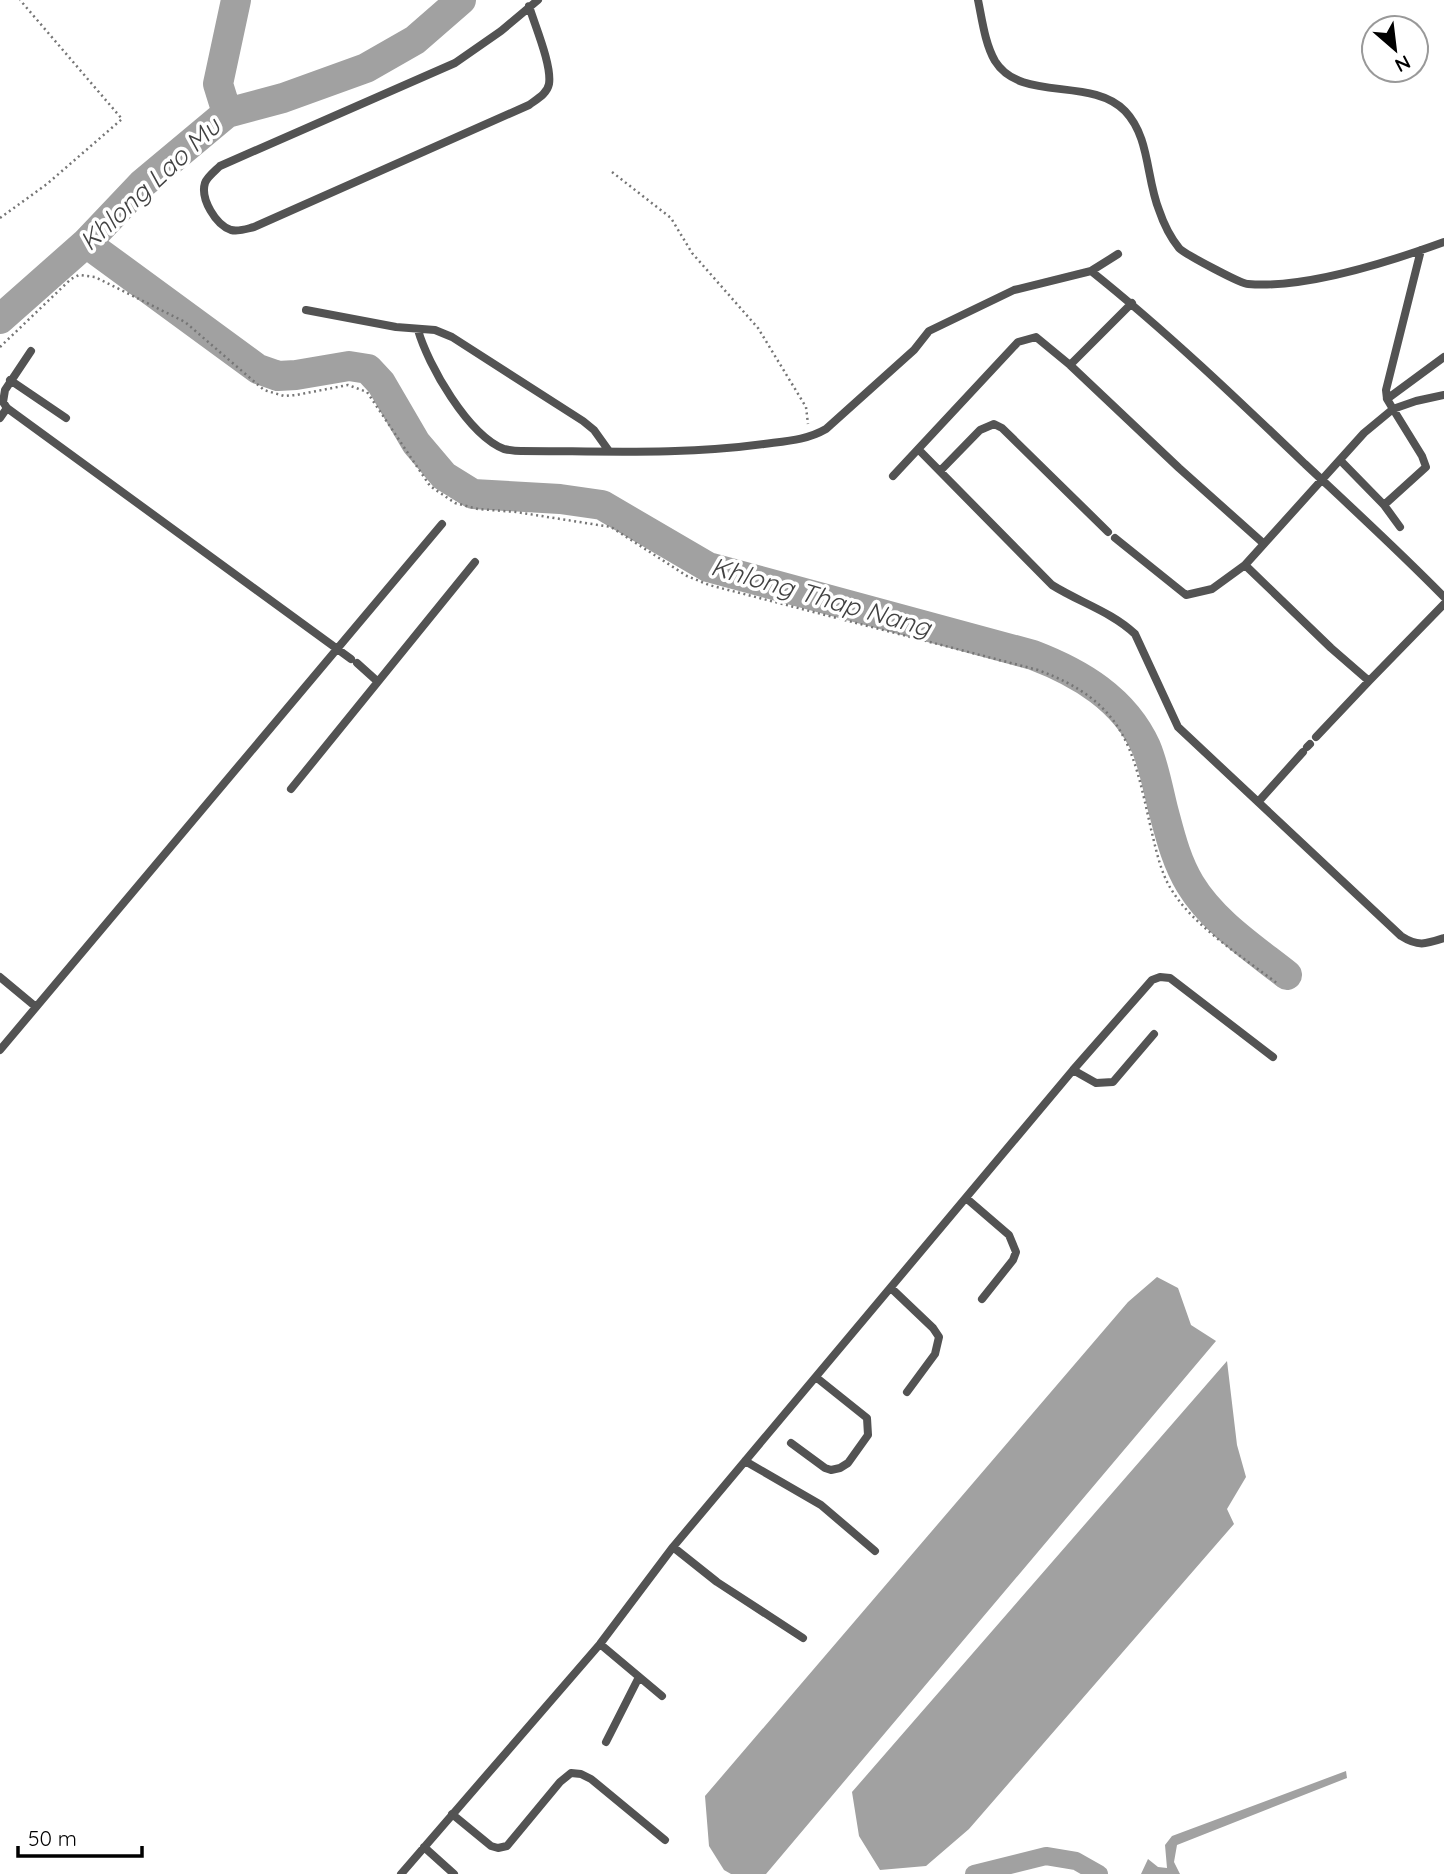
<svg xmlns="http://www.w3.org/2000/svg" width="1444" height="1874" viewBox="0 0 1444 1874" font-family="Quicksand,sans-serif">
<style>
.water{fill:#a1a1a1}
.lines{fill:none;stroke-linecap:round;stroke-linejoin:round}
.canal{stroke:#a1a1a1;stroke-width:18}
.river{stroke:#a1a1a1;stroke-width:30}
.path{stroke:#757575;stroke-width:2.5;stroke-dasharray:2 3.5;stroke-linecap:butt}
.service{stroke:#535353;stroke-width:8}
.labels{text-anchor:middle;stroke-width:7;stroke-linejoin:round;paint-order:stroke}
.water-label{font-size:26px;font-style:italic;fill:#424242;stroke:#fff}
</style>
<rect width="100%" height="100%" fill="#fff"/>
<path class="water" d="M1157 1277 1178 1288 1191 1325 1216 1341 766 1874H731L724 1870 709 1846 705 1796 1128 1302Z
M1227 1361 1237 1445 1246 1477 1227 1509 1234 1524 969 1829 926 1866 880 1870 859 1836 852 1792Z
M1346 1771 1347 1778 1177 1845 1174 1862 1180 1874H1141L1148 1859 1158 1867 1167 1868 1165 1845 1172 1836Z"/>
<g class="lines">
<path class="canal" d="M974 1874 1046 1856 1076 1861 1099 1874"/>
<path class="river" d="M227 113 218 84 236 0
M86 243 258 369 278 376 296 375 349 366 368 369 381 383 416 443 444 476 473 494 560 499 602 505 708 567 1033 655C1080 673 1124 699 1146 747 1154 766 1158 789 1163 809 1170 835 1176 861 1190 884 1213 922 1253 948 1287 975
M0 319 86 243 142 184 227 113 283 98 366 68 415 40 461 0"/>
<path class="path" d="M612 172 671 218 692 253 758 328 806 407 808 424
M0 218 47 184 122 119 20 0
M0 347 71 279 79 275 95 277 185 322 264 390 284 396 296 395 348 385 367 392 430 486 455 503 478 509 516 512 611 527 687 576 709 585 1038 670C1125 702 1133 748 1151 829 1156 849 1160 871 1171 889 1194 927 1243 957 1278 984"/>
<path class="service" d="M978 0C982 19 985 44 995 61 1021 103 1091 76 1125 111 1150 137 1146 178 1159 210 1163 222 1171 238 1179 248 1183 253 1241 284 1248 284 1306 289 1389 262 1444 242
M529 6C535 26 552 65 549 84 547 94 537 99 529 105L254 227C246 229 239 232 231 230 216 225 200 199 205 183 207 177 215 171 220 166L455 63 501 31 538 0
M1091 271C1166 331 1236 398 1305 464 1352 508 1399 551 1444 597
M1132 303 1070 365 1179 468 1263 543
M306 310 396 327 435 330 452 337 583 421 594 430 609 451
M418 330C428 365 468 435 504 449 509 450 515 451 521 451 602 451 684 455 764 444 787 441 807 440 826 429L914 350 929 331 1014 290 1091 271 1118 254
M31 351 5 390 3 402 7 408 351 659
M10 380 66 418
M1387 399 1444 357
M0 418 7 408
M918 449 1052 585C1079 602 1112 612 1135 634L1178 727 1401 936C1418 947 1426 944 1444 938
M1340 460 1384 505 1400 527
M940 471 980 430 994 424 1002 428 1108 532
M893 476 1018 342 1036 337 1070 365
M1384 505 1426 467 1422 456 1393 409 1416 401 1444 395
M1115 538 1186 595 1212 589 1245 565 1331 648 1369 681 1444 604
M1245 565 1364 433 1393 409 1387 399 1386 390 1421 250
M357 663 377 681
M1316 737 1369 681
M1307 747 1310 744
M291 789 475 562
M1259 801 1303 752
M0 977 36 1007
M0 1050 442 524
M1073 1070 1096 1083 1113 1082 1154 1034
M966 1198 1009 1235 1016 1252 1013 1260 982 1299
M891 1288 933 1328 939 1337 935 1354 907 1392
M791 1443 825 1468 831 1470 840 1468 848 1463 868 1435 867 1418 817 1378
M745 1461 821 1505 875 1551
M673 1547 717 1582 803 1638
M600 1644 662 1696
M606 1742 639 1677
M452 1814 491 1846 498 1848 507 1846 560 1782 571 1773 581 1774 591 1779 665 1840
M424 1847 454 1874
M401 1874 600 1644 673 1547 1073 1070 1152 980 1160 977 1170 978 1273 1057"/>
</g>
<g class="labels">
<g class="water-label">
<text transform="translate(150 184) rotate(-43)" y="9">Khlong Lao Mu</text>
<text transform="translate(821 597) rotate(16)" y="9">Khlong Thap Nang</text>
</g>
</g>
<g transform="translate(1395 49) rotate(152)"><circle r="33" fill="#ffffff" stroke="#999999" stroke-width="2"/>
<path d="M0-5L12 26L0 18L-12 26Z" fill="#000000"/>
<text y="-10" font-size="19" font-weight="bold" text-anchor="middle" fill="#000000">N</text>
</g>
<path d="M18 1846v10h124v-10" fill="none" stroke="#000000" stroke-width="3.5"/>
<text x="28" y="1846" font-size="21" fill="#000000" stroke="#ffffff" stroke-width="5" paint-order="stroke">50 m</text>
</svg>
